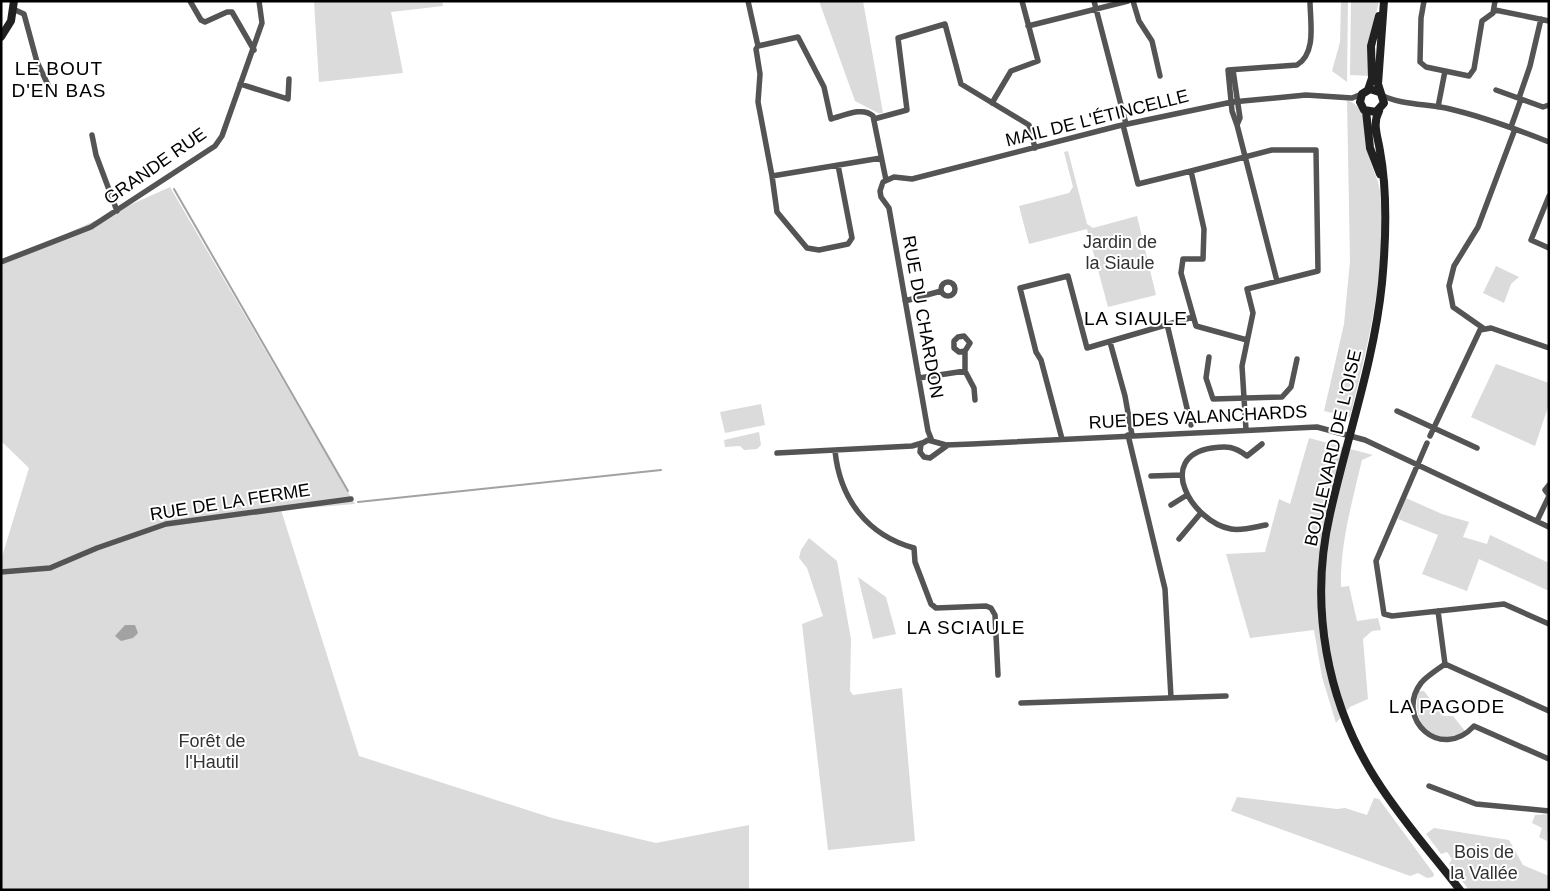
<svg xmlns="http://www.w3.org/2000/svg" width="1550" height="891" viewBox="0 0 1550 891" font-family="Arial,sans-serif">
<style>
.green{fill:#dbdbdb}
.water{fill:#a2a2a2}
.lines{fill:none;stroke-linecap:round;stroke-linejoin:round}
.stream{stroke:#a2a2a2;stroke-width:2}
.street{stroke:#545454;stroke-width:5.5}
.secondary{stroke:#212121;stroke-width:8}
.labels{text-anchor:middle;stroke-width:4;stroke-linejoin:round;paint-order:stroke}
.street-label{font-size:18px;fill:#000;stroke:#fff}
.park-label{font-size:18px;fill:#323232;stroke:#fff}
.neighbourhood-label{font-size:19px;letter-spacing:1px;fill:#000;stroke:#fff}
</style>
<rect width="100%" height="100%" fill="#fff"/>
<path class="green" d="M314 1H442L443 6 391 12 403 73 319 82Z
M819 1H863L883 113H878L855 101Z
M1341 1H1348L1347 82 1332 71 1340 42Z
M1351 1H1379L1372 31 1370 76 1350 75V73Z
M1347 100C1369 108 1366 135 1369 155 1371 168 1379 179 1380 192 1388 268 1368 344 1350 417L1324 411 1344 324 1350 261Z
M1068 151 1087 224 1093 228 1137 216 1156 295 1108 307 1087 229 1029 244 1019 206 1069 193 1073 187 1064 152Z
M170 187 355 504 281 510 359 756 552 818 656 843 749 825V890H1V560L29 468 1 441V263Z
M1496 266 1519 277 1511 284 1504 303 1483 293Z
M1496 364 1549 383V404L1535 446 1471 417Z
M761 404 765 425 725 433 720 412Z
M759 432 761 445 757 449 744 450 740 446 725 447 724 440Z
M1309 438 1373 455 1362 460C1352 502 1340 544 1341 587L1349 586 1357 621 1378 618 1381 630 1372 631 1363 639 1368 699 1350 707 1336 723 1322 677 1314 630 1250 638 1226 554 1265 552 1279 499 1290 504Z
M1406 498 1442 514 1469 522 1463 537 1487 544 1490 535 1549 563V591L1479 559 1467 591 1422 574 1438 535 1398 519Z
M809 538 837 561 851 639 850 691 853 695 902 688 915 841 828 850 802 624 823 616 807 568 799 558 801 550Z
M858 577 886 597 896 634 873 639Z
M1419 691H1424L1443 716H1453L1465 731C1461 736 1457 736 1451 737 1423 741 1412 714 1419 691Z
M1237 797 1337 809 1345 808 1367 815 1374 798 1379 799 1434 874 1433 877 1427 878 1418 873 1410 876 1231 811Z
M1549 814 1547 841 1539 837 1542 828 1532 823 1535 815Z
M1434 828 1509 840 1523 865 1549 876V890H1469L1449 864 1452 859 1447 852 1441 854 1426 834Z"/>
<path class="water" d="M125 625H135L138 633 133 638 121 641 115 636Z"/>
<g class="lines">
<path class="stream" d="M174 189 348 491
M358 502 661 470"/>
<path class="street" d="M190 1 201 20 205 22 227 12H232L254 50
M748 1 758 46 756 49 760 74 758 102 772 176 881 158
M1094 1 1126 124
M1133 1 1139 21 1152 41 1160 76
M1424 1 1421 18 1420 62 1426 67 1469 76 1474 69 1482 21 1493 13 1495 1
M13 9 24 14 37 62 49 87
M1495 10 1549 21
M1028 26 1128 1
M758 46 798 37 824 87 831 119C843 116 863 106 873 116L886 180
M1233 70 1240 118 1237 125 1232 111 1228 70 1297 65C1317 53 1310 21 1310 1
M240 84 288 99 289 79
M1496 90 1543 107 1549 105
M1382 95C1399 105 1430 104 1450 109 1484 117 1516 129 1549 142
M1519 98 1530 66 1541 19
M992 103 1011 71 1038 61 1022 1
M1438 107 1445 71
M874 119 907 110 898 38 945 24 961 84 1029 125 1035 148
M1123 125 1138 184 1191 171 1204 229 1203 259H1183L1181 273 1196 326 1247 340
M1237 125 1277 281
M1511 127 1521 99
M92 135 96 155 117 211
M1191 171 1272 150H1316L1318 271 1247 289 1253 313 1242 366 1246 430
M772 176 777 212 807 248 819 250 848 244 852 238 838 165
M1549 196 1531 240 1549 248
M1 262 91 227 215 146 222 136 262 23 259 1
M941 289a7 7 0 1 1 14 0a7 7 0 1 1-14 0Z
M905 301 941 291
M1167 324 1191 425
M1483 328 1453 307 1449 286 1454 266 1478 227 1515 129
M1110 342 1125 396 1132 435
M1209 357 1206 378 1213 399 1282 397 1291 387 1297 359
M965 371V351L970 343 964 336 958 337 954 341V348L959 352 965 351
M919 378 965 371 974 388 975 400
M1397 411 1477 448
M1128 435 1165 589 1171 698
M1430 436 1480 330 1491 328 1549 348
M1062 439 1041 360 1036 352 1020 288 1068 276 1087 348 1193 317
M932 441 928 431 889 208 881 197 880 191 883 182 894 177 912 179 1118 126 1232 102 1306 95 1352 98 1362 94
M1427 443 1376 561 1384 614 1392 616 1504 604 1549 624
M1262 444 1247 456C1234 446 1227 446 1212 448 1154 457 1192 522 1231 529 1242 531 1255 527 1266 525
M948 445 930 458 924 457 920 452 921 444 928 440 946 445 972 444 1317 427 1365 440 1549 527
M835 451C840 499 867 535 914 548L915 562 931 604 936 608 986 606 991 608 995 615 998 675
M777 453 912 446 922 443
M1151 476 1182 475
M1549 485 1545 490 1549 495
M1171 505 1187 495
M1537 521 1549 496
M1179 539 1200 514
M1 572 50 568 97 548 166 524 351 499
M1438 611 1445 664 1549 711
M1445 664C1437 670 1427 676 1421 683 1394 719 1441 762 1474 726L1549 759
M1021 703 1226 696
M1429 786 1476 804 1549 811"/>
<path class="secondary" d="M1 37 11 21 14 1
M1368 90 1372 78 1371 46 1379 16
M1379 92 1370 89 1362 94 1360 102 1364 110 1376 112 1384 103 1378 84 1384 1
M1366 111 1370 148 1380 174
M1379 111C1372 124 1378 137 1380 151 1388 194 1386 240 1382 283 1374 362 1347 437 1330 514 1309 605 1326 702 1377 781 1401 819 1432 854 1460 890"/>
</g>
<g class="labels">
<g class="street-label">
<text transform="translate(1097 118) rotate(-14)" y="6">MAIL DE L'ÉTINCELLE</text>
<text transform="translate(155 166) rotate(-35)" y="6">GRANDE RUE</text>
<text transform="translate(923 317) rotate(80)" y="6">RUE DU CHARDON</text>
<text transform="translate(1198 417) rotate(-3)" y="6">RUE DES VALANCHARDS</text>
<text transform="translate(1333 448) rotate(-77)" y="6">BOULEVARD DE L'OISE</text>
<text transform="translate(230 502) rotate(-9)" y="6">RUE DE LA FERME</text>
</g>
<g class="park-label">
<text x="1120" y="248">Jardin de<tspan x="1120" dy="21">la Siaule</tspan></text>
<text x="212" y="747">Forêt de<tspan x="212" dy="21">l'Hautil</tspan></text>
<text x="1484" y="858">Bois de<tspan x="1484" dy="21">la Vallée</tspan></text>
</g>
<g class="neighbourhood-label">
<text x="59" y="75">LE BOUT<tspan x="59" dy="22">D'EN BAS</tspan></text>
<text x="1136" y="325">LA SIAULE</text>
<text x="966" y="634">LA SCIAULE</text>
<text x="1447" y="713">LA PAGODE</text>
</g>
</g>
<rect width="1550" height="891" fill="none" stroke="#000000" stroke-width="5"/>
</svg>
